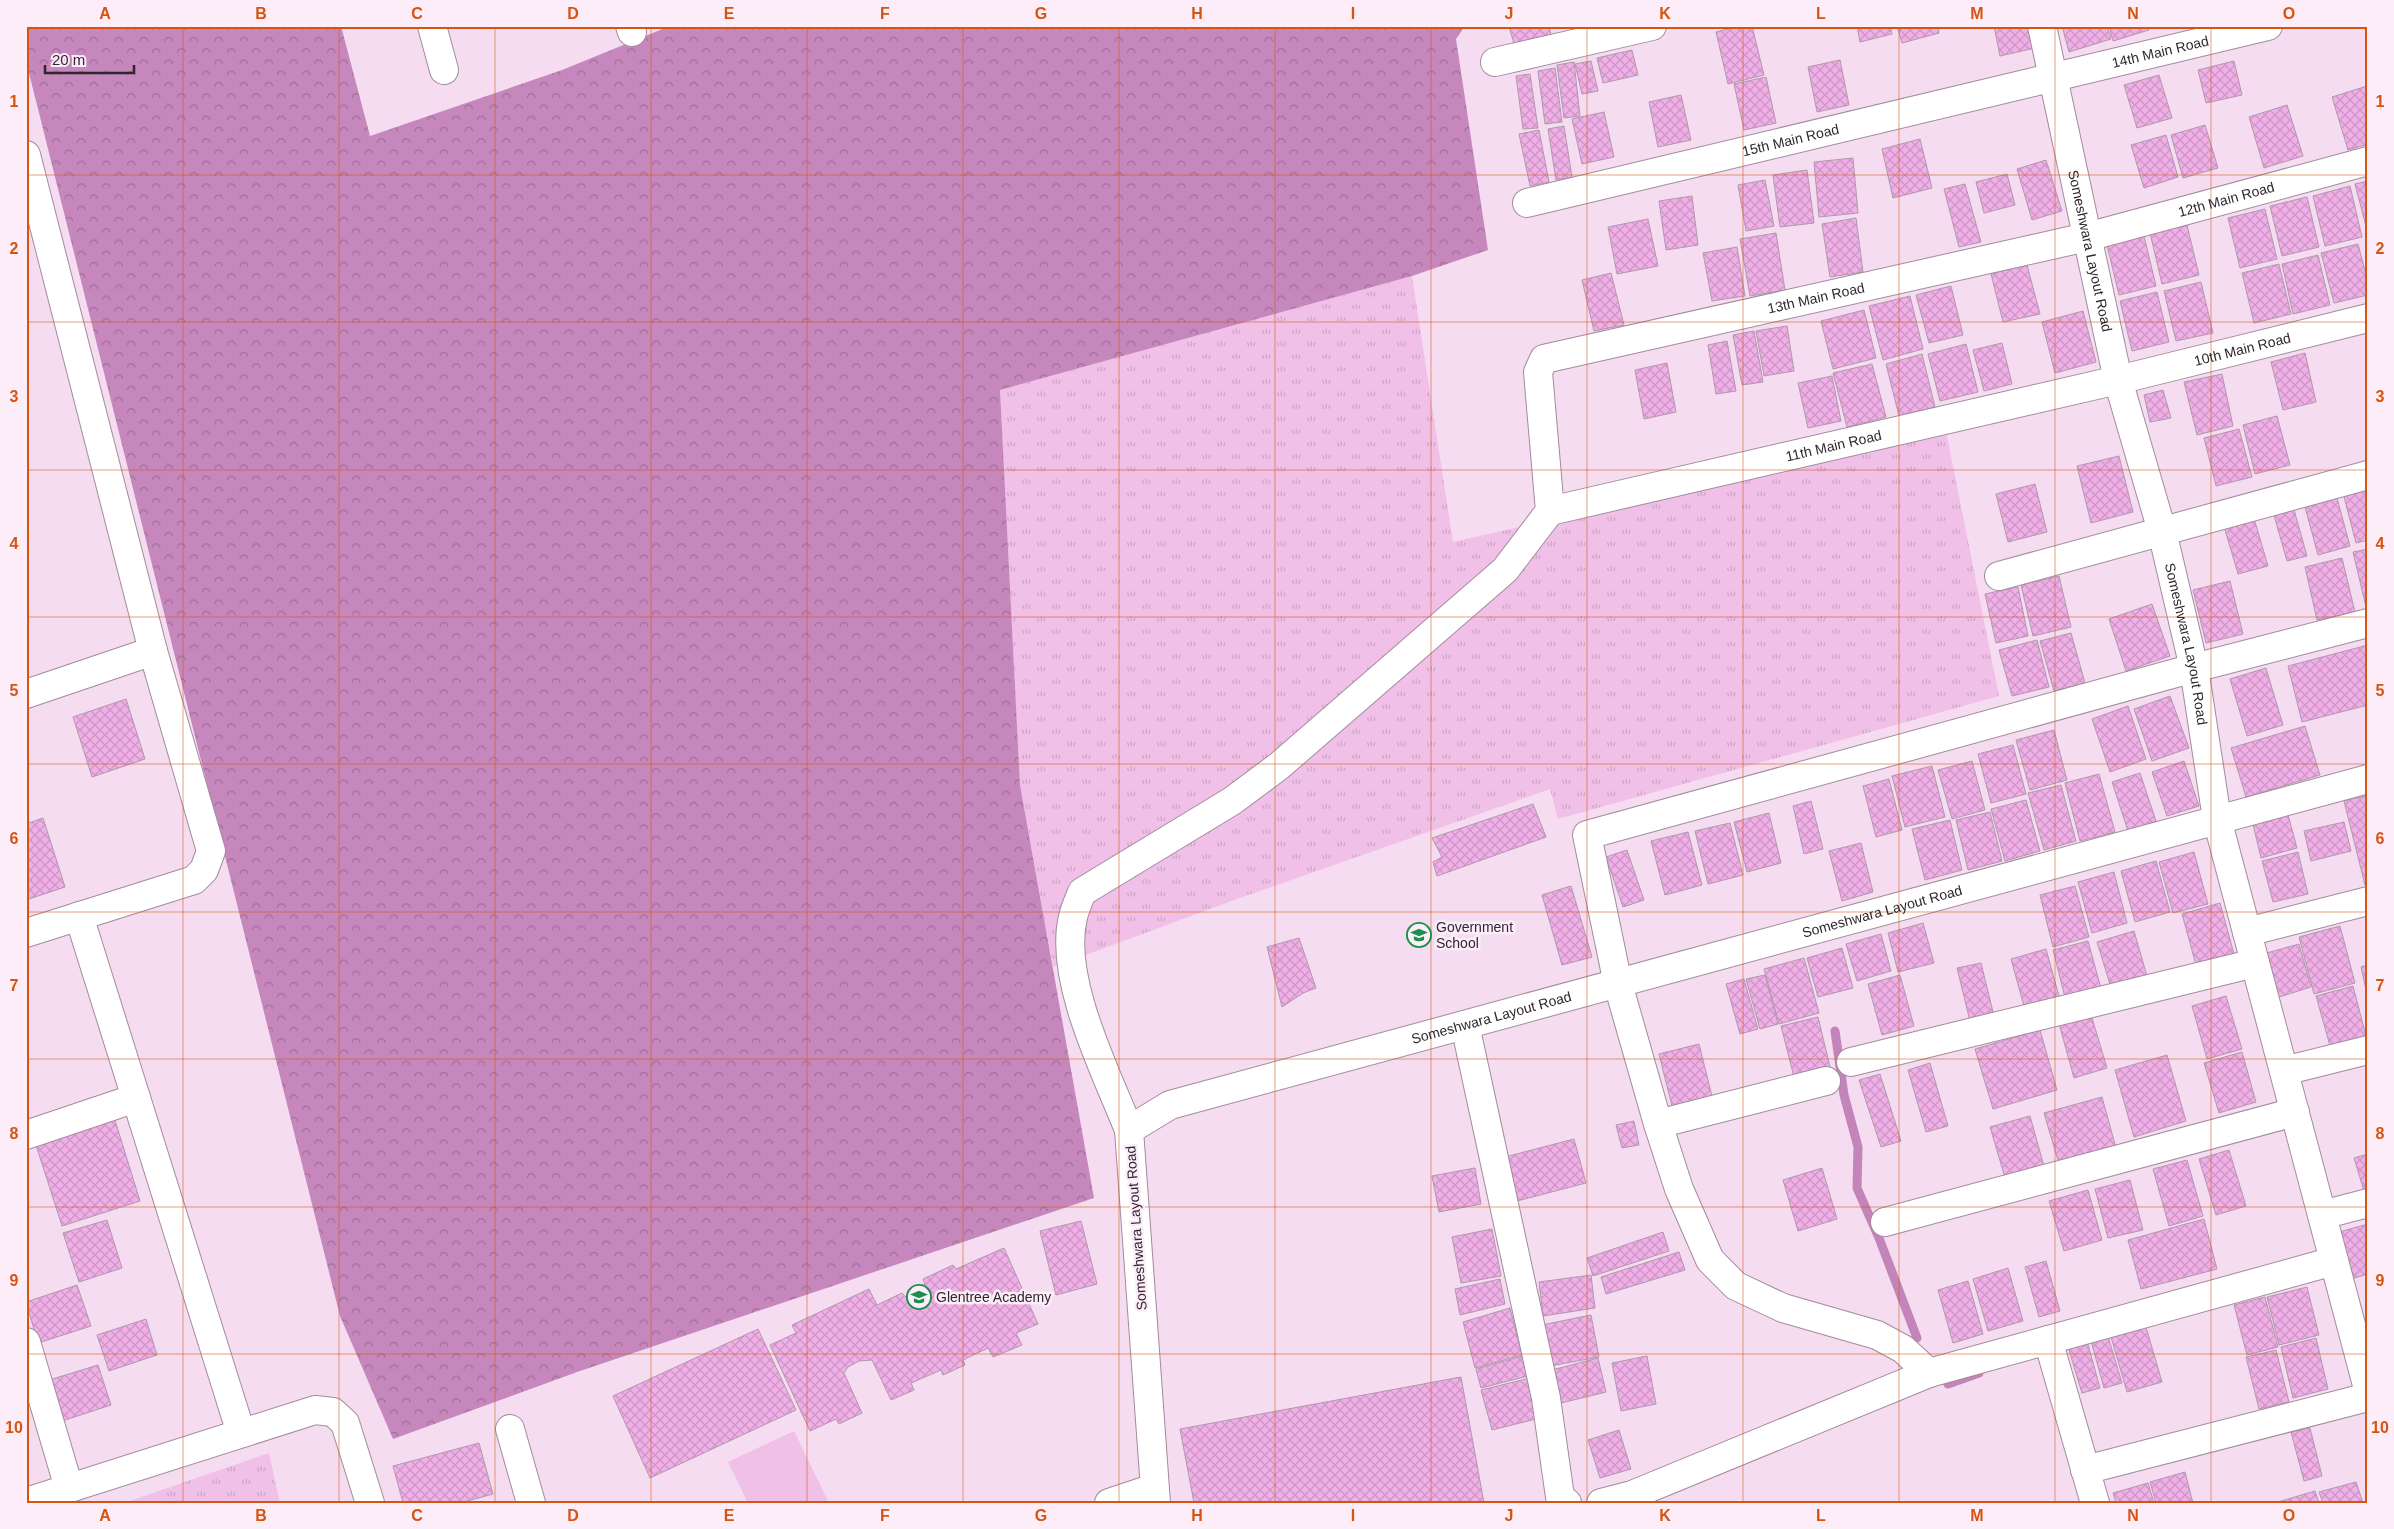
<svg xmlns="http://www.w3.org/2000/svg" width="2394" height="1529" viewBox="0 0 2394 1529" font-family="Arial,sans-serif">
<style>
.grass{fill:url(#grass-tufts)}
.forest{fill:url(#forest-crowns)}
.pitch{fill:#f0c0e8}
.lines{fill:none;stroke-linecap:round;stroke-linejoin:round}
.stream{stroke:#c284b9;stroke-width:9}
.building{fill:url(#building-cross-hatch);stroke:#b099ac}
.minor-casing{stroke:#a28b9e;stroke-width:30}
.minor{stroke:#fff;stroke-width:28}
.grid{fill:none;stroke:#d6540f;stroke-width:1;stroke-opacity:0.55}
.labels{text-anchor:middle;stroke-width:5;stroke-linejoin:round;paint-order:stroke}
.street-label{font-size:14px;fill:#2f262e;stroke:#fcedf9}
.poi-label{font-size:14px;fill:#2f262e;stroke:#fcedf9;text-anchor:start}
.neatline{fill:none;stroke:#d6540f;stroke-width:2}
.grid-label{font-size:16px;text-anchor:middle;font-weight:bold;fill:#d6540f}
</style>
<defs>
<pattern id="grass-tufts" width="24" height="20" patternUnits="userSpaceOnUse" patternTransform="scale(1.25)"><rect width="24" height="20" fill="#f0c0e8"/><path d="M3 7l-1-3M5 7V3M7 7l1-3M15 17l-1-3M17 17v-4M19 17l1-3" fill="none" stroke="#cea5c7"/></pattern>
<pattern id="forest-crowns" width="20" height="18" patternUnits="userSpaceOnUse" patternTransform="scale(1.25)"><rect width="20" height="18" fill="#c687bc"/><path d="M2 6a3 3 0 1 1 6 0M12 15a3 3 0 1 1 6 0" fill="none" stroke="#a16e99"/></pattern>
<pattern id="building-cross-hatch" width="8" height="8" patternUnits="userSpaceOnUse" patternTransform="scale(1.25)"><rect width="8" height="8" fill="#f0afe6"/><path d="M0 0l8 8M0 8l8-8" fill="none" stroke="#ce96c6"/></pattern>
</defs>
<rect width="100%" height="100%" fill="#f5dcf1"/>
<path class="grass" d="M1412 276 1453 542 1946 431 1999 696 1558 819 1550 789 1237 899 1053 967 1020 785 1000 390Z
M269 1453 280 1503H124Z"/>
<path class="forest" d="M26 26H341L370 136 562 70 670 26H1465L1456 39 1488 250 1412 276 1000 390 1020 785 1094 1198 577 1372 393 1439 340 1316 26 61Z"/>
<path class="pitch" d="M794 1431 829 1503H748L728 1462Z"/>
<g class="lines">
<path class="stream" d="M1835 1031 1844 1095 1858 1147 1857 1188 1879 1238 1917 1338
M1945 1378 1948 1384 1979 1373"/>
</g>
<path class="building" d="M1509 26H1549L1551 35 1514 44Z
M1740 26H1752L1764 75 1728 84 1716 32Z
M1857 26H1890L1892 34 1860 42Z
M1897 26H1938L1939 33 1902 43Z
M1994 26H2030L2035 48 2000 56Z
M2062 26H2107L2111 39 2069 52Z
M2109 26H2148L2149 30 2113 41Z
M1632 50 1638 75 1603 83 1597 58Z
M1840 60 1849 105 1817 112 1808 67Z
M1591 61 1598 91 1582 94 1575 64Z
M2234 61 2242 95 2206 103 2198 70Z
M1574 62 1580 116 1564 118 1557 65Z
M1555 68 1562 122 1545 124 1538 71Z
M1530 74 1538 128 1523 129 1516 76Z
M2159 75 2172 118 2137 128 2124 85Z
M1766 77 1776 123 1744 130 1734 84Z
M2367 86 2368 144 2348 150 2332 97Z
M1681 95 1691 140 1658 147 1649 102Z
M2287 105 2303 156 2264 168 2249 117Z
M1604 112 1614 157 1582 164 1572 119Z
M2205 125 2218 168 2183 178 2171 135Z
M1564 126 1572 177 1556 180 1548 129Z
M1539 130 1549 182 1530 186 1519 134Z
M2166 135 2178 177 2144 188 2131 145Z
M1920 139 1932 188 1893 198 1882 149Z
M1853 158 1858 213 1819 217 1814 162Z
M2046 160 2062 211 2032 220 2017 169Z
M1807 170 1814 223 1780 227 1773 175Z
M2007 174 2015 205 1984 213 1976 182Z
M1765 180 1774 226 1746 231 1738 185Z
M2368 181V234L2355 184Z
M1965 184 1981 242 1959 247 1944 189Z
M2350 186 2362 237 2325 246 2313 196Z
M1692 196 1698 245 1666 250 1659 201Z
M2307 197 2319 247 2282 256 2270 206Z
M2265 209 2277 259 2240 268 2228 218Z
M1856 218 1863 272 1830 277 1822 224Z
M1648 219 1658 266 1617 274 1608 227Z
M2187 225 2199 275 2162 284 2150 233Z
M1776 233 1785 290 1750 296 1740 239Z
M2144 236 2156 286 2119 295 2107 245Z
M2358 244 2368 282V295L2334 303 2321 253Z
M1737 247 1745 296 1712 301 1703 253Z
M2318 255 2330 305 2293 314 2282 264Z
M2279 264 2291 314 2254 323 2242 273Z
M2027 265 2040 314 2003 322 1991 274Z
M1611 273 1624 325 1594 331 1582 280Z
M2201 282 2213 333 2176 341 2164 291Z
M1951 286 1963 335 1929 343 1916 295Z
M2157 292 2169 342 2132 351 2120 301Z
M1910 296 1923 349 1883 360 1869 306Z
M1864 310 1876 358 1833 369 1821 321Z
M2083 311 2096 362 2055 373 2042 322Z
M1787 326 1794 371 1764 376 1756 331Z
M1754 331 1763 382 1742 385 1733 335Z
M1727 341 1736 391 1716 394 1708 345Z
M2002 343 2012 384 1984 391 1973 350Z
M1966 344 1978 392 1940 401 1928 354Z
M2305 353 2316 402 2283 410 2271 362Z
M1922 354 1935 407 1899 416 1886 364Z
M1667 363 1676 412 1644 419 1635 370Z
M1872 364 1886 417 1847 427 1833 373Z
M2222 374 2233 426 2197 435 2184 382Z
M1832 376 1841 421 1808 428 1798 383Z
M2163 390 2171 418 2150 422 2144 395Z
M2277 416 2290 465 2255 474 2243 425Z
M2239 429 2252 477 2216 486 2204 438Z
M2119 456 2133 512 2091 523 2077 466Z
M2035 484 2047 532 2008 542 1996 494Z
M2368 486V540L2356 543 2343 493Z
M2337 498 2350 546 2318 555 2305 507Z
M2293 506 2307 556 2287 561 2273 512Z
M2253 515 2268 566 2238 574 2223 523Z
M2368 549V607H2366L2353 552Z
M2342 558 2355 612 2317 620 2305 567Z
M2059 576 2071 627 2033 636 2021 585Z
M2230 581 2243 634 2206 643 2193 590Z
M2018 587 2028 636 1996 643 1985 594Z
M2152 604 2170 656 2126 671 2109 619Z
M2071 633 2085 683 2054 691 2040 641Z
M2037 640 2049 687 2012 696 1999 650Z
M2368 645V705L2302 722 2288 666Z
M2266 668 2283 725 2247 736 2230 679Z
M2170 696 2189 748 2152 761 2134 709Z
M126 699 145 759 92 777 73 717Z
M2128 706 2146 759 2110 772 2092 719Z
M2305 726 2320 775 2246 797 2231 748Z
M2054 730 2067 780 2030 790 2016 740Z
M2013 745 2026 794 1991 803 1978 754Z
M1972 761 1985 810 1952 819 1938 770Z
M2184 761 2199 806 2167 816 2152 772Z
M1932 766 1945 817 1905 827 1892 776Z
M2140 773 2156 821 2128 831 2112 782Z
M2099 774 2115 832 2080 841 2065 783Z
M1889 779 1902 830 1876 837 1863 786Z
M2061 785 2076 841 2044 850 2028 793Z
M2368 795V884L2365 885 2344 801Z
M2026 800 2040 851 2005 861 1991 809Z
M1811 801 1823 849 1804 854 1793 806Z
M1533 804 1546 837 1437 876 1433 862 1442 857 1432 838Z
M2287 811 2297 848 2261 858 2252 820Z
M1990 812 2002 861 1968 870 1956 820Z
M1769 813 1781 863 1747 872 1734 822Z
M43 818 65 887 26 900V824Z
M1950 820 1962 870 1925 880 1912 829Z
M2344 822 2351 851 2311 861 2304 831Z
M1730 823 1743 875 1708 884 1695 831Z
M1688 832 1702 885 1665 895 1651 841Z
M1861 843 1873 892 1842 901 1829 851Z
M1627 850 1644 900 1623 907 1606 857Z
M2194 852 2208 904 2173 913 2159 862Z
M2298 852 2308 894 2273 902 2262 861Z
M2156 861 2170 912 2135 922 2121 871Z
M2114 872 2127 923 2092 933 2078 882Z
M1571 886 1592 957 1562 965 1542 895Z
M2075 886 2089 937 2053 947 2040 895Z
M2220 903 2234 954 2196 965 2182 914Z
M1923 923 1934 963 1898 972 1888 933Z
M2340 926 2355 983 2314 994 2299 937Z
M2134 931 2149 983 2113 994 2097 942Z
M1881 934 1891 971 1857 981 1846 944Z
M1299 938 1316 988 1303 993 1282 1007 1267 947Z
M2088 941 2102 992 2066 1001 2053 950Z
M2299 944 2311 987 2276 998 2263 954Z
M1842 948 1853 988 1818 997 1807 958Z
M2046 949 2060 1000 2025 1010 2011 959Z
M1804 958 1819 1013 1779 1024 1764 969Z
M1981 963 1994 1016 1970 1021 1957 968Z
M2368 965V999L2361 967Z
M1765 975 1778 1024 1760 1029 1746 979Z
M1900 975 1914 1026 1882 1035 1868 984Z
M1744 979 1758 1029 1740 1034 1726 984Z
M2353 986 2366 1036 2330 1046 2316 996Z
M2226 996 2242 1049 2207 1059 2192 1006Z
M2090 1011 2107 1068 2074 1078 2058 1020Z
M1818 1017 1830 1067 1794 1077 1781 1026Z
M2040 1030 2057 1090 1993 1109 1975 1049Z
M1699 1044 1712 1096 1672 1106 1659 1054Z
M2242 1052 2256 1102 2219 1113 2204 1063Z
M2167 1055 2186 1121 2134 1137 2115 1070Z
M1930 1063 1948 1126 1926 1132 1908 1070Z
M1880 1074 1901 1141 1881 1147 1859 1080Z
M2102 1097 2116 1148 2059 1164 2044 1113Z
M2030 1116 2045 1170 2006 1181 1990 1127Z
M114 1117 140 1201 62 1226 35 1142Z
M1634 1121 1639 1145 1622 1148 1616 1125Z
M1574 1139 1586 1183 1517 1201 1505 1157Z
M2229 1150 2246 1206 2216 1215 2199 1159Z
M2368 1154V1190L2364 1191 2354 1158Z
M2187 1160 2203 1216 2169 1226 2153 1169Z
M1475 1168 1481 1204 1439 1212 1432 1176Z
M1822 1168 1837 1219 1798 1231 1783 1180Z
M2130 1180 2143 1230 2108 1238 2095 1189Z
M2088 1190 2102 1240 2064 1251 2049 1201Z
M2204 1219 2217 1269 2141 1289 2128 1240Z
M107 1220 122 1268 79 1282 63 1233Z
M1081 1221 1097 1284 1056 1295 1040 1231Z
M2368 1224V1274L2351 1279 2339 1232Z
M1492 1229 1501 1276 1461 1283 1452 1237Z
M1663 1232 1669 1251 1593 1276 1587 1258Z
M1004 1248 1038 1324 1016 1333 1022 1345 993 1357 988 1348 963 1360 965 1365 943 1375 941 1370 911 1383 914 1390 891 1400 872 1360 859 1361 848 1367 844 1373 862 1413 839 1424 836 1419 810 1431 770 1345 796 1333 792 1325 869 1289 877 1305 902 1293 906 1297 911 1294 910 1291 925 1284 923 1279 953 1265 956 1269Z
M1679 1252 1685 1270 1606 1294 1601 1277Z
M2046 1261 2060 1311 2039 1317 2025 1267Z
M2008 1268 2023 1321 1988 1331 1973 1279Z
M1591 1275 1595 1308 1543 1316 1539 1282Z
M1500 1279 1505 1304 1460 1315 1455 1289Z
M1968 1281 1983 1334 1953 1343 1938 1290Z
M77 1285 91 1326 38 1343 26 1302Z
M2307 1287 2319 1335 2279 1345 2267 1297Z
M2265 1297 2278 1347 2247 1355 2234 1305Z
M1510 1308 1522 1355 1475 1368 1463 1322Z
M1591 1315 1599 1357 1550 1366 1542 1325Z
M146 1319 157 1355 109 1371 97 1335Z
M2146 1327 2162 1382 2127 1392 2111 1337Z
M758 1329 796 1410 650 1478 613 1396Z
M2108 1336 2122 1383 2104 1388 2091 1341Z
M2316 1338 2328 1389 2293 1398 2281 1347Z
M2087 1341 2100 1388 2082 1393 2068 1347Z
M2276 1350 2289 1402 2259 1409 2246 1357Z
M1523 1356 1528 1376 1481 1388 1476 1369Z
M1647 1356 1656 1404 1621 1411 1612 1363Z
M1598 1358 1606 1392 1557 1404 1548 1371Z
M98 1365 111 1405 59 1422 46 1381Z
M1461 1377 1484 1503H1194L1180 1429Z
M1530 1378 1540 1418 1492 1430 1481 1390Z
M2310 1428 2322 1476 2304 1481 2291 1432Z
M1619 1430 1631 1469 1600 1478 1588 1440Z
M479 1443 493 1494 460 1503H403L393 1466Z
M2185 1472 2193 1503H2156L2150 1482Z
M2356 1482 2363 1503H2323L2319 1492Z
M2148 1483 2154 1503H2116L2113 1493Z
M2315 1491 2319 1503H2279L2278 1502Z"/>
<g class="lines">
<defs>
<g id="minor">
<path d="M432 26 444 70"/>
<path d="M630 26 632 32"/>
<path id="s1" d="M2042 26 2118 380 2162 531 2194 668 2217 819 2368 1389"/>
<path d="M1495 62 1652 26"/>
<path d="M26 155 153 651 211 851 204 870 194 880 26 933"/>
<path id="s2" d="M1527 203 2268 26"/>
<path id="s3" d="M1550 511 2118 380 2368 318"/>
<path d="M1999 576 2368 475"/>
<path d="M26 694 153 651"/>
<path d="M79 916 241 1433"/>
<path d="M2247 932 2368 901"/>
<path d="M1465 1025 1546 1398 1560 1497 1567 1503"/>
<path d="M1851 1062 2255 963"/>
<path d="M2284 1071 2368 1050"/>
<path d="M1658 1124 1826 1081"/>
<path id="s4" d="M1129 1130C1106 1072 1058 979 1073 917 1075 908 1079 900 1082 892L1232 801 1279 766 1505 570 1550 511 1538 372 1544 359 2087 237 2368 161"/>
<path d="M26 1135 136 1098"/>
<path d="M2322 1215 2368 1203"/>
<path d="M1885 1222 2295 1112"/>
<path d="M2048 1340 2095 1503"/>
<path d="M26 1342 69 1488"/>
<path d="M1929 1373 1903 1349 1877 1335 1783 1308 1736 1286 1710 1260 1679 1189 1658 1124 1618 984 1587 835 2194 668 2368 623"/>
<path d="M510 1429 531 1503"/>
<path d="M2085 1470 2368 1397"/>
<path d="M26 1502 315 1410 333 1412 345 1423 370 1503"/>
<path d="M1109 1503 1154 1488"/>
<path id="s5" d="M1156 1503 1129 1130 1170 1105 2368 779"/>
<path d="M1601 1503 1632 1495 1929 1373 2334 1261"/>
</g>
</defs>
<use href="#minor" class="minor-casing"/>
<use href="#minor" class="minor"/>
</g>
<path class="grid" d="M183 26V1503M339 26V1503M495 26V1503M651 26V1503M807 26V1503M963 26V1503M1119 26V1503M1275 26V1503M1431 26V1503M1587 26V1503M1743 26V1503M1899 26V1503M2055 26V1503M2211 26V1503M26 175H2368M26 322H2368M26 470H2368M26 617H2368M26 764H2368M26 912H2368M26 1059H2368M26 1207H2368M26 1354H2368"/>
<defs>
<symbol id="school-ring" viewBox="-11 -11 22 22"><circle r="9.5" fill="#fcedf9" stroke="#19914c" stroke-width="1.5"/><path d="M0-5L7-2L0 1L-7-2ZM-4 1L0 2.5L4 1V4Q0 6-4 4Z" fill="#19914c"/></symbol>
</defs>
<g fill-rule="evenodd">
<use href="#school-ring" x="1405" y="921" width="28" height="28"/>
<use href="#school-ring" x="905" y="1283" width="28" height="28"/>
</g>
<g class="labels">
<g class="street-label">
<text dy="5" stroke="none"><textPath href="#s2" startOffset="651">14th Main Road</textPath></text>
<text dy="5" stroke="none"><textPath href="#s2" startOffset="271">15th Main Road</textPath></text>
<text dy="5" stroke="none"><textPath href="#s4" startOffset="1712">12th Main Road</textPath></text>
<text dy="5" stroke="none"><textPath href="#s1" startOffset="230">Someshwara Layout Road</textPath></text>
<text dy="5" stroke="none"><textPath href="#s4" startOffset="1290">13th Main Road</textPath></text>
<text dy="5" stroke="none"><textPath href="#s3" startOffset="711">10th Main Road</textPath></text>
<text dy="5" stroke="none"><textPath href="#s3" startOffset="291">11th Main Road</textPath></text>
<text dy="5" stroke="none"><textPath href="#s1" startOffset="635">Someshwara Layout Road</textPath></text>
<text dy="5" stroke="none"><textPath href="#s5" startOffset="1160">Someshwara Layout Road</textPath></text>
<text dy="5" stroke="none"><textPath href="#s5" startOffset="755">Someshwara Layout Road</textPath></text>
<text transform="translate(1136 1228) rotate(-94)" y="5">Someshwara Layout Road</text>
</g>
<g class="poi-label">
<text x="1436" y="932">Government<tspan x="1436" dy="16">School</tspan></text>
<text x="936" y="1302">Glentree Academy</text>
</g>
</g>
<rect width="2394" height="1529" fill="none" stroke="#fcedf9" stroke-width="55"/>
<path d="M45 65v8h89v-8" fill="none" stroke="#2f262e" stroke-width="2.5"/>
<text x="52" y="65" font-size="15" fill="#2f262e" stroke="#fcedf9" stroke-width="4" paint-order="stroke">20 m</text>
<rect x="28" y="28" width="2338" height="1474" class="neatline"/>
<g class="grid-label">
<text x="105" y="19">A</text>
<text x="261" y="19">B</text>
<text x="417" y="19">C</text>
<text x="573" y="19">D</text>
<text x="729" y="19">E</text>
<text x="885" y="19">F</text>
<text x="1041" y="19">G</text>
<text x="1197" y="19">H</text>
<text x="1353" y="19">I</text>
<text x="1509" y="19">J</text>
<text x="1665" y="19">K</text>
<text x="1821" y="19">L</text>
<text x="1977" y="19">M</text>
<text x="2133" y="19">N</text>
<text x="2289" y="19">O</text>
<text x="14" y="107">1</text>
<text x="2380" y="107">1</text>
<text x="14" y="254">2</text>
<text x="2380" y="254">2</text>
<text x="14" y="402">3</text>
<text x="2380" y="402">3</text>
<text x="14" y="549">4</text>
<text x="2380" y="549">4</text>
<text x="14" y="696">5</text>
<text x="2380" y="696">5</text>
<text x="14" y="844">6</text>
<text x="2380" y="844">6</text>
<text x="14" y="991">7</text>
<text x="2380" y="991">7</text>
<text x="14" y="1139">8</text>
<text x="2380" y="1139">8</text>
<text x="14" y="1286">9</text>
<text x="2380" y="1286">9</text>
<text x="14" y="1433">10</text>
<text x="2380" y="1433">10</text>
<text x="105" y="1521">A</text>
<text x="261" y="1521">B</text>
<text x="417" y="1521">C</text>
<text x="573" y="1521">D</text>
<text x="729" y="1521">E</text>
<text x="885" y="1521">F</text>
<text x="1041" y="1521">G</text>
<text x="1197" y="1521">H</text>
<text x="1353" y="1521">I</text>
<text x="1509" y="1521">J</text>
<text x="1665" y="1521">K</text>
<text x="1821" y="1521">L</text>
<text x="1977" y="1521">M</text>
<text x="2133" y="1521">N</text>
<text x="2289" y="1521">O</text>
</g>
</svg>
